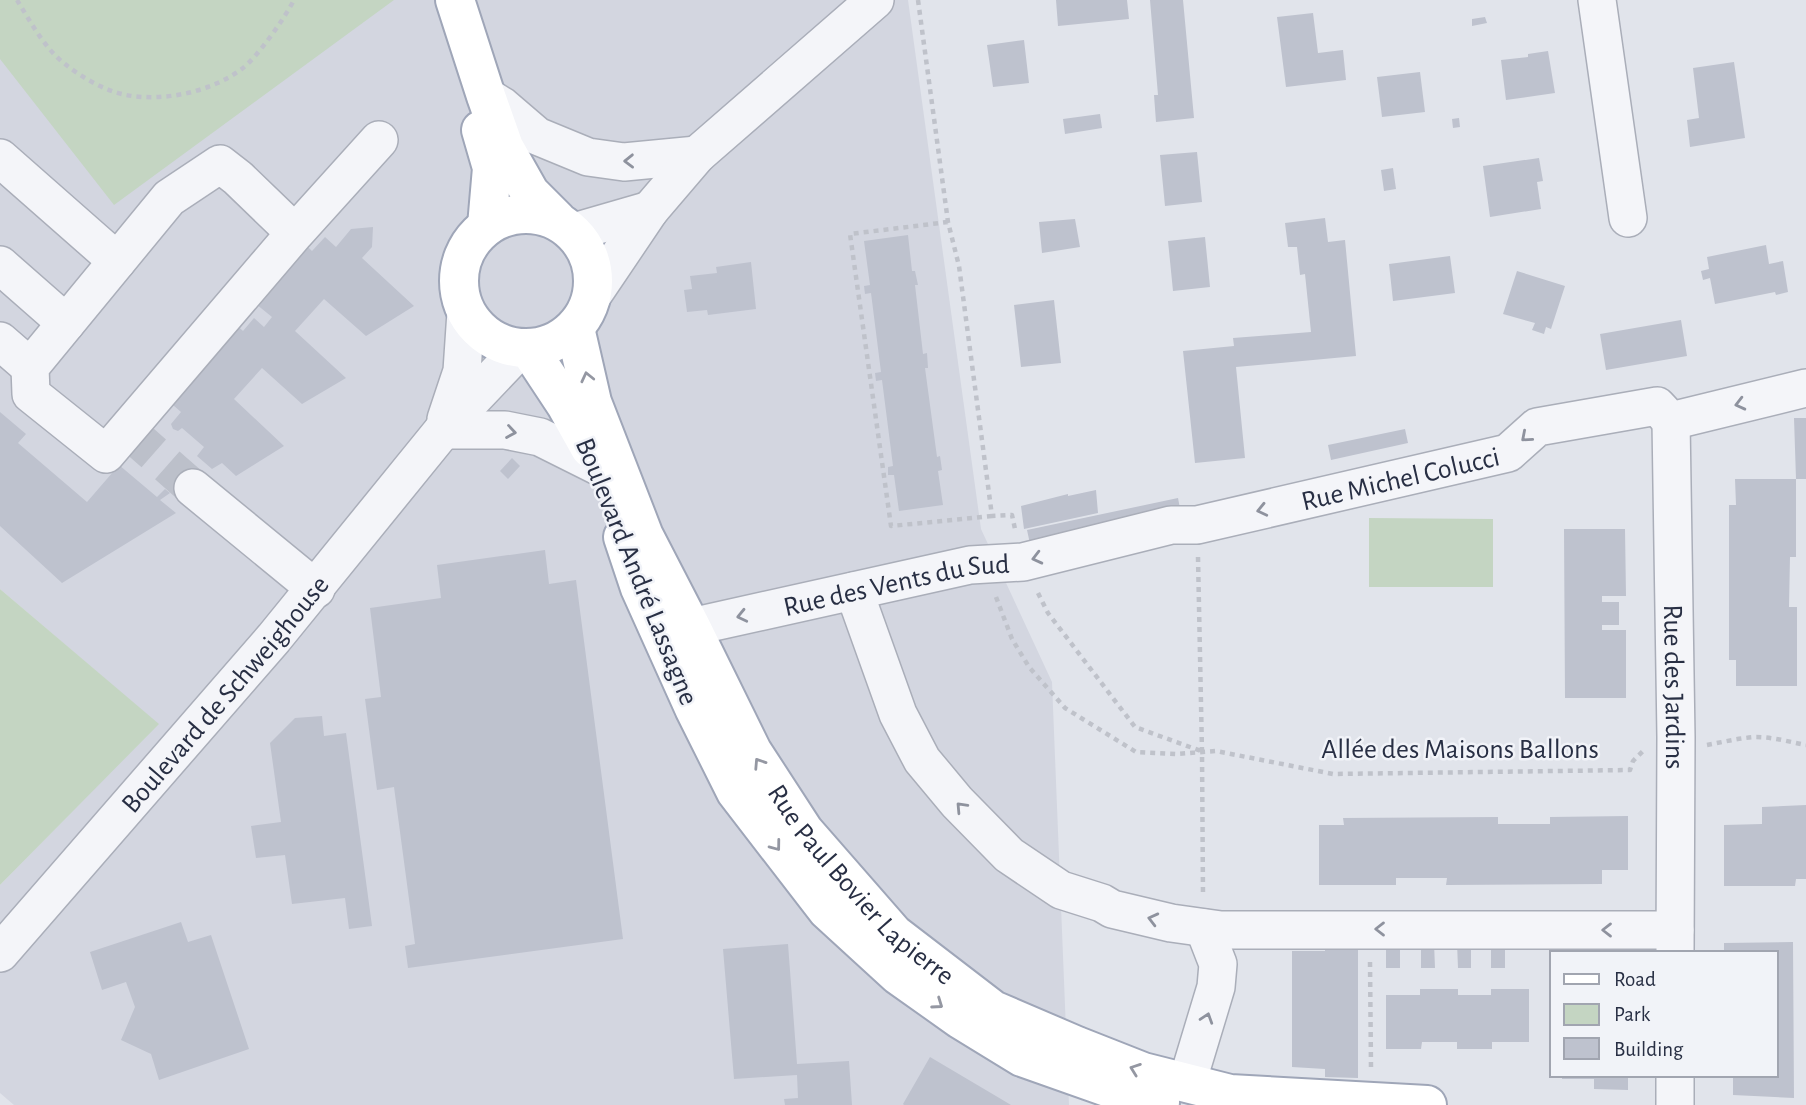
<svg xmlns="http://www.w3.org/2000/svg" width="1806" height="1105" viewBox="0 0 1806 1105" font-family="'Alegreya Sans',sans-serif">
<style>
.built{fill:#d3d6e0}
.green{fill:#c4d5c2}
.building{fill:#bec2ce}
.lines{fill:none;stroke-linecap:round;stroke-linejoin:round}
.minor-tunnel{stroke:#bcc0ca;stroke-width:37;stroke-dasharray:37 18;stroke-linecap:butt}
.minor-casing{stroke:#aaaeb9;stroke-width:40}
.major-casing{stroke:#9fa6b8;stroke-width:42}
.path{stroke:#bfc2ca;stroke-width:4.5;stroke-dasharray:5 5;stroke-linecap:butt}
.minor{stroke:#f4f5f9;stroke-width:37}
.major{stroke:#fff;stroke-width:38}
.oneway{stroke:#8e929e}
.oneway2{stroke:#9497a2}
.labels{text-anchor:middle;stroke-width:5;stroke-linejoin:round;paint-order:stroke}
.street-label{font-size:28px;fill:#282f44;stroke:#f1f3f8}
</style>
<rect width="100%" height="100%" fill="#e1e4eb"/>
<path class="built" d="M0 0H908L981 529 1052 682 1069 1105H14L0 1093V885L158 724 0 589Z"/>
<path class="green" d="M0 0H394L114 205 0 59Z
M1369 518 1493 519V587H1369Z
M0 589 159 724 0 885Z"/>
<path class="building" d="M1056 0H1127L1129 19 1058 26Z
M1150 0H1183L1194 118 1156 122 1154 95H1158Z
M1313 13 1318 53 1343 50 1346 80 1286 87 1277 17Z
M1485 17 1487 23 1472 26V19Z
M1024 40 1029 83 993 87 987 45Z
M1548 51 1555 93 1506 100 1501 60 1528 57V54Z
M1734 62 1745 138 1690 147 1687 120 1699 118 1693 68Z
M1420 72 1425 112 1382 117 1377 77Z
M1100 114 1102 128 1065 134 1063 119Z
M1459 118 1460 127 1453 128 1452 119Z
M1197 152 1202 202 1165 206 1160 155Z
M1539 158 1543 181 1537 182 1541 209 1490 217 1483 166Z
M1393 168 1396 189 1384 191 1381 170Z
M1325 218 1328 242 1345 240 1356 356 1236 367 1245 458 1195 463 1183 351 1234 346 1233 338 1311 332 1305 274 1300 275 1297 247H1288L1285 223Z
M1075 219 1080 247 1042 253 1039 222Z
M373 227 372 247 362 258 414 306 366 336 324 299 295 331 346 378 302 404 262 368 234 399 284 446 236 476 222 463 212 469 197 456 204 447 182 428 178 431 173 429 171 424 181 412 165 398 230 319 243 331 254 318 264 327 272 317 256 304 307 246 312 251 325 237 336 247 351 229Z
M908 235 912 271H915L918 285H915L923 354 927 353 928 368H925L937 457 940 456 942 470 938 471 943 505 899 511 894 475H888V467L893 466 882 380 876 381 875 373 881 372 871 293 865 294 864 286 870 285 864 241Z
M1205 237 1210 287 1173 291 1168 241Z
M1766 245 1769 264 1783 261 1788 292 1776 295 1775 292 1715 304 1710 278 1703 280 1701 271 1709 269 1707 257Z
M1450 256 1455 293 1393 301 1389 264Z
M751 262 756 309 708 315 707 310 687 312 684 290 692 289 690 276 717 273 716 267Z
M1517 271 1565 286 1551 329 1546 327 1544 334 1532 330 1535 323 1503 314Z
M1054 300 1061 363 1021 367 1014 305Z
M1681 320 1687 356 1606 370 1600 334Z
M0 412 26 434 18 443 87 502 119 465 157 497 165 489 170 493 160 500 176 513 62 583 0 526Z
M1794 418H1806V479H1796V557H1790L1789 607H1797V686H1736V660H1729V505H1736L1735 479H1796Z
M1405 429 1408 443 1331 460 1328 445Z
M512 458 520 466 508 479 500 471Z
M1096 490 1098 513 1024 529 1021 506 1068 494V496Z
M1178 498 1182 519 1032 553 1027 530Z
M1564 529H1625L1626 596H1602V602H1619V625H1602V630H1626V698H1565Z
M545 550 549 584 576 580 623 939 408 968 405 946 415 944 394 787 377 790 365 699 381 697 370 608 441 598 437 565Z
M322 716 324 736 346 733 372 926 349 929 345 898 292 904 285 855 256 858 251 826 281 822 270 743 295 718Z
M1806 805V879H1796L1795 886H1724V825L1762 824V807Z
M1628 816V870H1602V884L1446 885 1447 878H1396V885H1319V825H1344L1343 818 1498 817V824H1550V817Z
M181 922 188 942 211 935 249 1049 159 1080 151 1054 121 1040 135 1007 126 982 102 990 90 952Z
M1793 942 1794 1098 1733 1095V1075H1776V953H1724V943Z
M1325 943H1358V1078L1325 1077V1069L1292 1067V951H1325Z
M1386 943H1400V968H1386Z
M1421 943H1434L1435 968H1421Z
M1457 943H1471V968H1458Z
M1491 943H1505V968H1491Z
M1594 943H1627V953H1594Z
M788 944 797 1064 849 1061 852 1105H785L784 1099 798 1098 797 1075 734 1079 723 949Z
M1420 989H1458V995H1491V989H1529V1042H1492V1049H1457V1042H1422L1421 1049H1386V995H1420Z
M930 1057 1001 1099 1011 1105H904L903 1104Z
M1562 1075H1628V1090L1594 1089V1079H1562Z"/>
<g class="lines">
<path class="minor-tunnel" d="M126 429 193 488"/>
<defs>
<g id="minor">
<path d="M1597 0 1628 218"/>
<path d="M486 96 502 106 537 136 588 157 624 162 697 155"/>
<path d="M0 158 117 261"/>
<path d="M574 232 650 210"/>
<path d="M295 233 238 178 220 164 169 198 30 367 31 394 106 454 295 233 379 140"/>
<path d="M0 265 66 323"/>
<path d="M592 296 650 210 697 155 875 0"/>
<path d="M0 341 30 367"/>
<path d="M446 419 462 371 466 312"/>
<path id="s1" d="M1671 421 1676 737 1675 953"/>
<path d="M443 430H505L540 437 600 467"/>
<path d="M193 488 316 589"/>
<path d="M854 591 898 714 922 760 957 802 1009 855 1061 890 1102 903 1112 909 1171 923 1221 930H1675"/>
<path id="s2" d="M691 627 970 565 1023 562 1171 525H1197L1508 453 1537 427 1657 406 1671 421 1806 388"/>
<path id="s3" d="M0 953 274 638 443 430 521 348"/>
<path d="M1675 1075V1105"/>
<path d="M1187 1083 1216 987 1218 964 1204 928"/>
</g>
<g id="major">
<path d="M455 0 486 96 504 147 530 193 557 220"/>
<path d="M481 130 492 168 487 226"/>
<circle cx="526" cy="281" r="67"/>
<path id="s4" d="M575 328 592 402 644 536 691 627 752 751 804 831 894 934 993 1010 1077 1046 1143 1072 1230 1094 1427 1105"/>
<path d="M529 349 566 405 590 448"/>
<path d="M623 537 640 588 694 708 736 792 827 910 898 975 960 1019 1022 1057 1121 1092 1160 1102"/>
</g>
</defs>
<use href="#minor" class="minor-casing"/>
<use href="#major" class="major-casing"/>
<path class="path" d="M17 0C30 21 45 49 65 64 81 77 105 91 126 95 164 102 212 92 243 68 259 55 284 19 294 0
M918 0 948 222 959 266 992 516 1012 515 1015 529
M948 222 850 234 891 526 992 516
M1198 557 1202 752 1203 895
M1038 593 1048 613 1135 727 1201 751
M996 597 1012 639 1029 667 1065 708 1136 752 1176 754 1216 751 1333 774 1630 770 1633 761 1644 750
M1707 745C1723 742 1739 738 1756 737 1773 737 1790 742 1806 745
M1370 962 1371 1069"/>
<use href="#minor" class="minor"/>
<use href="#major" class="major"/>
</g>
<defs><path id="oneway-chevron" d="M-2-3.5L2.5 0L-2 3.5" fill="none" stroke-width="1.6" stroke-linecap="round" stroke-linejoin="round" transform="scale(1.75)"/></defs>
<g class="oneway">
<use href="#oneway-chevron" transform="translate(629 161) rotate(179)"/>
<use href="#oneway-chevron" transform="translate(1740 404) rotate(166)"/>
<use href="#oneway-chevron" transform="translate(511 432) rotate(9)"/>
<use href="#oneway-chevron" transform="translate(1526 437) rotate(139)"/>
<use href="#oneway-chevron" transform="translate(1262 510) rotate(167)"/>
<use href="#oneway-chevron" transform="translate(1037 558) rotate(166)"/>
<use href="#oneway-chevron" transform="translate(742 616) rotate(167)"/>
<use href="#oneway-chevron" transform="translate(961 807) rotate(-133)"/>
<use href="#oneway-chevron" transform="translate(1153 919) rotate(-166)"/>
<use href="#oneway-chevron" transform="translate(1380 929) rotate(-180)"/>
<use href="#oneway-chevron" transform="translate(1607 930) rotate(-180)"/>
<use href="#oneway-chevron" transform="translate(1207 1018) rotate(-72)"/>
</g>
<g class="oneway2">
<use href="#oneway-chevron" transform="translate(587 377) rotate(-103)"/>
<use href="#oneway-chevron" transform="translate(759 763) rotate(-123)"/>
<use href="#oneway-chevron" transform="translate(776 846) rotate(53)"/>
<use href="#oneway-chevron" transform="translate(938 1004) rotate(35)"/>
<use href="#oneway-chevron" transform="translate(1135 1069) rotate(-160)"/>
</g>
<g class="labels">
<g class="street-label">
<text dy="10" stroke="none"><textPath href="#s2" startOffset="726">Rue Michel Colucci</textPath></text>
<text transform="translate(638 571) rotate(68)" y="10">Boulevard André Lassagne</text>
<text dy="10" stroke="none"><textPath href="#s2" startOffset="210">Rue des Vents du Sud</textPath></text>
<text dy="10" stroke="none"><textPath href="#s1" startOffset="266">Rue des Jardins</textPath></text>
<text dy="10" stroke="none"><textPath href="#s3" startOffset="343">Boulevard de Schweighouse</textPath></text>
<text x="1460" y="758">Allée des Maisons Ballons</text>
<text dy="10" stroke="none"><textPath href="#s4" startOffset="634">Rue Paul Bovier Lapierre</textPath></text>
</g>
</g>
<rect x="1550" y="951" width="228" height="126" fill="#f1f3f8" stroke="#a1a5b0" stroke-width="2"/>
<rect x="1564" y="974" width="35" height="10" fill="#ffffff" stroke="#a1a5b0" stroke-width="2"/>
<text x="1614" y="986" font-size="21" fill="#282f44">Road</text>
<rect x="1564" y="1004" width="35" height="21" fill="#c4d5c2" stroke="#a1a5b0" stroke-width="2"/>
<text x="1614" y="1021" font-size="21" fill="#282f44">Park</text>
<rect x="1564" y="1038" width="35" height="21" fill="#bec2ce" stroke="#a1a5b0" stroke-width="2"/>
<text x="1614" y="1056" font-size="21" fill="#282f44">Building</text>
</svg>
